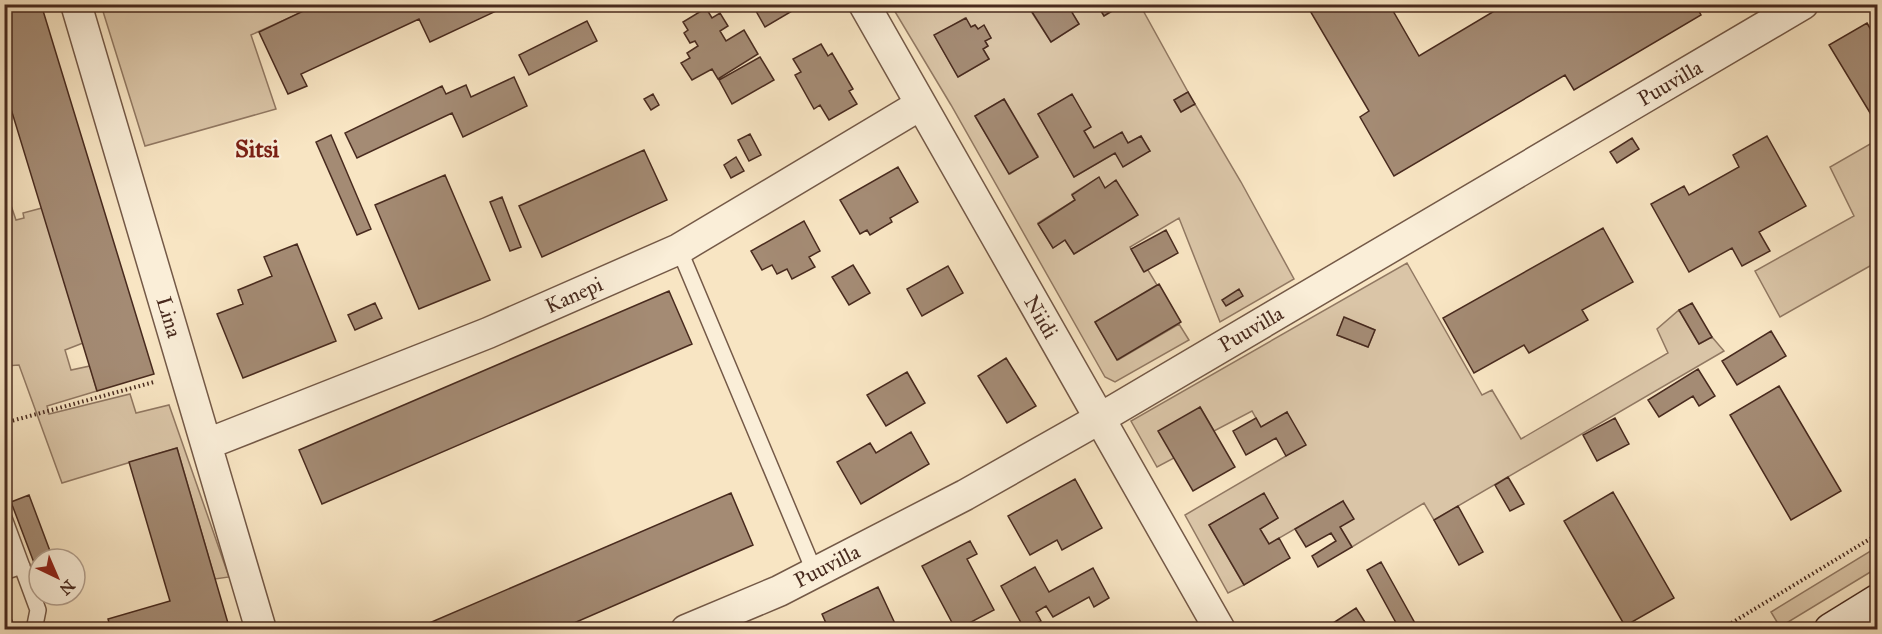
<svg xmlns="http://www.w3.org/2000/svg" width="1882" height="634" viewBox="0 0 1882 634" font-family="'IM FELL Great Primer',serif">
<style>
.green{fill:#dac5a7;stroke:#917862;stroke-width:1.5;fill-rule:evenodd}
.building{fill:#a48b74;stroke:#482a1e;stroke-width:1.5}
.lines{fill:none;stroke-linecap:round;stroke-linejoin:round}
.lane-casing{stroke:#745947;stroke-width:18}
.street-casing{stroke:#745947;stroke-width:33}
.secondary-casing{stroke:#482a1e;stroke-width:36}
.path{stroke:#482a1e;stroke-width:4;stroke-dasharray:1.5 3;stroke-linecap:butt}
.lane{stroke:#faeed8;stroke-width:15}
.street{stroke:#faeed8;stroke-width:30}
.secondary{stroke:#faeed8;stroke-width:33}
.labels{text-anchor:middle;stroke-width:4.5;stroke-linejoin:round;paint-order:stroke}
.street-label{font-size:21px;fill:#482a1e;stroke:#faeed8}
.quarter-label{font-size:24px;font-weight:bold;fill:#7a1f14;stroke:#faeed8}
</style>
<rect width="100%" height="100%" fill="#f8e5c3"/>
<filter id="stains"><feTurbulence type="fractalNoise" baseFrequency=".00333" numOctaves="4"/><feColorMatrix values="0 0 0 0 .2 0 0 0 0 .09 0 0 0 0 .02 0 0 0 .5 -.17"/></filter>
<radialGradient id="worn" r=".72"><stop offset=".6" stop-color="#630" stop-opacity="0"/><stop offset="1" stop-color="#630" stop-opacity=".3"/></radialGradient>
<path class="green" d="M101 5H318L251 35 276 109 145 146Z
M891 5H1027L1051 42 1079 24 1067 5H1097L1104 16 1123 5H1140L1188 92 1174 100 1181 112 1195 104 1241 182 1294 279 1220 322 1179 218 1130 247 1143 271 1148 270 1157 285 1095 322 1118 360 1179 324 1189 340 1115 382 1105 377 951 105ZM965 18 971 27 975 25 978 29 984 26 991 38 985 41 988 46 983 49 989 59 958 77 935 36ZM1072 95 1090 127 1084 131 1094 148 1122 133 1128 143 1141 136 1150 151 1115 153 1074 177 1038 114ZM1004 99 1038 156 1010 174 975 116ZM1098 178 1105 188 1115 181 1137 215 1074 254 1065 240 1053 248 1038 223 1075 200 1072 194Z
M1877 140V262L1780 317 1755 271 1854 216 1830 167Z
M4 185 16 220 24 218 23 213 42 208 83 343 65 350 71 370 90 366 97 391 47 406 49 414 130 394 136 413 169 405 229 577 215 579 177 448 62 483 19 365 5 366Z
M1407 263 1482 395 1492 390 1521 439 1668 353 1657 329 1679 310 1699 344 1712 337 1724 351 1434 520 1424 503 1352 547 1340 527 1343 501 1269 544 1260 529 1278 518 1264 494 1209 525 1244 585 1228 593 1185 515 1286 456 1287 412 1261 427 1252 411 1214 431 1200 407 1174 458 1157 467 1131 421ZM1344 318 1375 330 1368 347 1337 335Z
M1877 547V568L1780 627 1771 612Z"/>
<path class="building" d="M4 4H41L154 374 97 391 4 86Z
M318 4H511L430 42 419 19 301 74 307 86 288 94 259 32Z
M752 4H804L765 27Z
M1027 4H1067L1079 24 1051 42Z
M1097 4H1123L1104 16Z
M1306 4H1389L1419 56 1506 4H1695L1701 15 1574 90 1565 75 1394 176 1360 117 1369 111Z
M706 8 712 18 720 13 728 26 720 31 726 41 744 30 758 54 718 79 712 69 692 80 681 63 690 58 687 53 698 46 695 41 690 43 684 33 688 30 683 22Z
M966 18 971 27 975 25 978 29 984 25 991 38 985 41 988 46 983 49 989 59 958 77 934 35Z
M587 21 597 41 529 75 519 55Z
M1867 23 1878 42V126L1829 45Z
M821 44 828 56 832 53 853 89 849 91 857 104 829 120 820 105 814 109 795 75 801 72 793 59Z
M760 57 774 80 732 104 719 80Z
M514 77 527 106 463 137 452 113 357 158 345 133 442 86 446 94 466 85 471 97Z
M1188 92 1195 104 1181 112 1174 100Z
M653 94 659 105 651 110 644 99Z
M1072 94 1091 127 1084 131 1094 148 1122 132 1128 143 1141 136 1150 151 1123 167 1115 153 1074 177 1038 114Z
M1004 99 1038 157 1009 174 975 116Z
M750 134 761 155 749 161 738 140Z
M331 135 371 229 357 235 316 142Z
M1767 136 1806 206 1759 232 1770 251 1742 266 1732 248 1689 272 1651 204 1684 186 1689 195 1739 167 1733 155Z
M1632 138 1639 149 1617 163 1610 152Z
M644 150 667 200 542 257 519 206Z
M736 157 744 171 731 178 724 165Z
M898 167 918 202 890 218 892 222 870 235 867 230 860 234 840 200Z
M445 175 490 280 419 309 375 205Z
M1099 177 1105 188 1116 180 1138 215 1074 254 1065 240 1053 248 1038 224 1075 200 1072 195Z
M502 197 521 247 510 251 490 202Z
M804 221 820 251 809 257 815 267 792 279 787 269 777 274 772 265 762 270 751 251Z
M1603 228 1633 282 1582 310 1588 320 1529 353 1524 345 1474 373 1443 318Z
M1166 230 1178 253 1144 272 1131 249Z
M297 244 336 341 243 378 217 314 243 304 238 290 272 276 264 257Z
M853 265 870 293 849 305 832 277Z
M948 266 963 293 922 316 907 289Z
M1159 284 1181 322 1117 360 1095 322Z
M1239 289 1243 296 1226 306 1222 300Z
M669 291 692 344 322 504 299 450Z
M375 303 382 318 355 330 348 315Z
M1692 303 1712 337 1699 344 1679 310Z
M1344 317 1375 330 1368 347 1337 335Z
M1771 331 1786 356 1737 385 1722 361Z
M1006 358 1036 406 1007 423 978 376Z
M1698 369 1715 396 1699 406 1693 396 1659 417 1648 400Z
M907 372 925 403 886 426 867 395Z
M1779 386 1841 491 1791 520 1730 415Z
M1200 407 1235 467 1193 491 1158 431Z
M1287 412 1306 445 1286 456 1276 438 1246 455 1233 431 1256 418 1261 427Z
M1615 418 1629 444 1597 461 1583 435Z
M911 432 929 464 861 504 837 462 870 443 876 453Z
M177 448 230 630H111L108 619 170 601 129 462Z
M1508 477 1524 504 1510 511 1495 485Z
M1075 479 1102 528 1062 550 1057 540 1030 555 1008 516Z
M1613 492 1674 598 1625 626 1564 521Z
M731 493 753 545 558 630H413Z
M1264 493 1278 518 1260 529 1269 544 1279 538 1290 558 1244 585 1209 525Z
M29 495 53 559H39V576L11 502Z
M1343 501 1354 519 1340 527 1352 547 1318 567 1312 556 1336 541 1331 533 1306 547 1295 529Z
M1458 506 1483 552 1459 565 1434 520Z
M970 541 977 554 967 559 994 610 956 630 922 566Z
M1381 562 1416 625 1407 630H1400L1367 570Z
M1035 567 1049 592 1093 568 1109 598 1094 607 1089 597 1053 617 1046 606 1036 612 1041 621 1025 630 1001 586Z
M878 587 898 630H829L822 614Z
M1356 608 1370 630H1324V629Z
M9 612 15 630H4V613Z"/>
<g class="lines">
<defs>
<path id="lane" d="M679 249 815 573
M4 518 38 610 34 630
M4 572 22 566"/>
<path id="street" d="M76 4 261 630
M864 4 1220 630
M207 444 488 333 679 249 920 105
M686 630 779 591 965 495 1099 419 1803 4"/>
<path id="secondary" d="M1831 630 1878 601"/>
</defs>
<use href="#lane" class="lane-casing"/>
<use href="#street" class="street-casing"/>
<use href="#secondary" class="secondary-casing"/>
<path class="path" d="M4 423 154 382
M343 630 346 626 350 630
M1720 630 1878 534"/>
<use href="#lane" class="lane"/>
<use href="#street" class="street"/>
<use href="#secondary" class="secondary"/>
</g>
<g class="labels">
<g class="street-label">
<text transform="translate(1670 83) rotate(-30)" y="7">Puuvilla</text>
<text transform="translate(574 295) rotate(-24)" y="7">Kanepi</text>
<text transform="translate(169 317) rotate(73)" y="7">Lina</text>
<text transform="translate(1041 317) rotate(60)" y="7">Niidi</text>
<text transform="translate(1251 329) rotate(-30)" y="7">Puuvilla</text>
<text transform="translate(827 566) rotate(-27)" y="7">Puuvilla</text>
</g>
<g class="quarter-label">
<text x="257" y="157">Sitsi</text>
</g>
</g>
<rect width="1882" height="634" fill="none" stroke="#f8e5c3" stroke-width="24"/>
<rect x="6" y="6" width="1870" height="622" fill="none" stroke="#482a1e" stroke-width="3"/>
<rect x="12" y="12" width="1858" height="610" fill="none" stroke="#482a1e" stroke-width="1.5"/>
<g transform="translate(57 577) rotate(136)"><circle r="28" fill="#faeed8" stroke="#b3a08e" stroke-width="1.5"/>
<path d="M0-4.5L10 22L0 15L-10 22Z" fill="#8f2418"/>
<text y="-9" font-size="16" font-weight="bold" text-anchor="middle" fill="#482a1e">N</text>
</g>
<rect width="100%" height="100%" filter="url(#stains)"/>
<rect width="100%" height="100%" fill="url(#worn)"/>
</svg>
